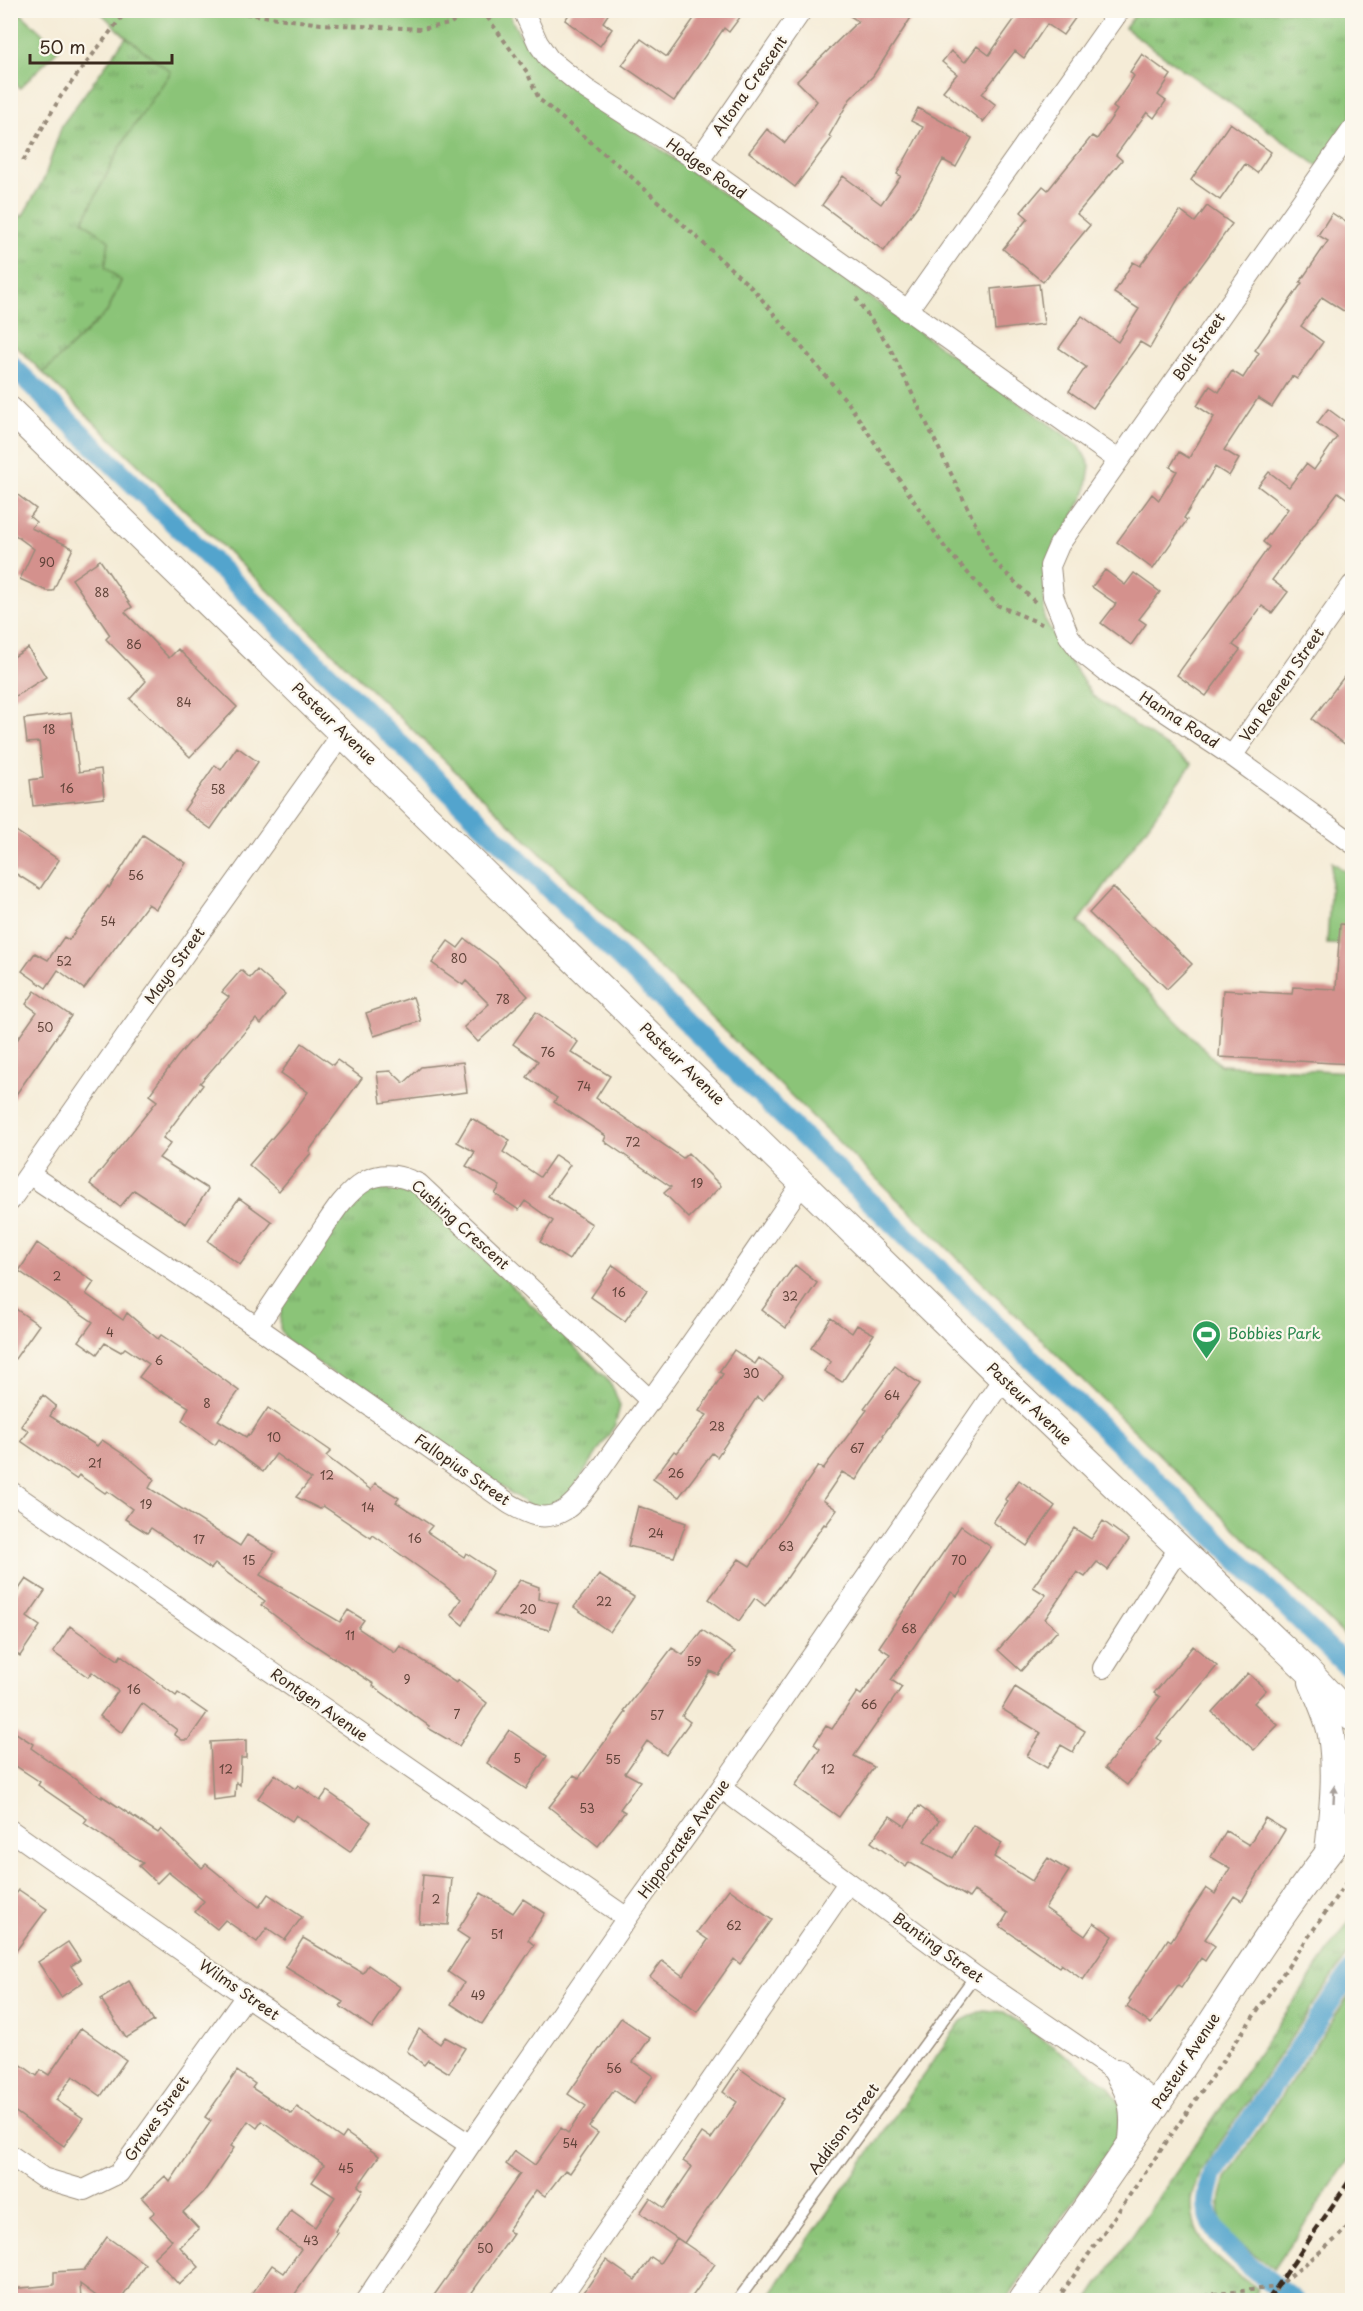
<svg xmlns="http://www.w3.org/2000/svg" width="1363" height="2311" viewBox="0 0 1363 2311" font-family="'Playpen Sans',sans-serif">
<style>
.grass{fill:#8bc478;stroke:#63774b;stroke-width:1.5}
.park{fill:url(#park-tufts);stroke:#63774b;stroke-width:1.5}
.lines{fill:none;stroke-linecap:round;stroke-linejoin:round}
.canal{stroke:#53a4cd;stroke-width:20}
.building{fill:#d4918d}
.service-casing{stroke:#988b7a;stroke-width:13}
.minor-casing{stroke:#988b7a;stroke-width:22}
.tertiary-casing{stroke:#988b7a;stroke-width:28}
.path{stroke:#988b7a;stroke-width:4;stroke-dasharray:4.5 4.5;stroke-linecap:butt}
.service{stroke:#fff;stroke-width:10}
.minor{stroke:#fff;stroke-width:20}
.tertiary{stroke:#fff;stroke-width:26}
.rail{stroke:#3b2a1e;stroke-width:4.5;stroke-dasharray:9 4.5;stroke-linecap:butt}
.oneway{fill:#a79f9a}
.labels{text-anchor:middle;stroke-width:4.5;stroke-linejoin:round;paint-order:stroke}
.number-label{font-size:12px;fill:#61443a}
.street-label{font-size:15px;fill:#3b2a1e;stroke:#fbf7ec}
.leisure-label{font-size:15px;fill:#27864d;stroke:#fbf7ec;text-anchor:start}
</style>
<defs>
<pattern id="park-tufts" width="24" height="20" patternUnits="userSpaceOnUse" patternTransform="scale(1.5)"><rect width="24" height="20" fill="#8bc478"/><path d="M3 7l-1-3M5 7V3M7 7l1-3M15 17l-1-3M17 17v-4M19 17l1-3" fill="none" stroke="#739f62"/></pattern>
</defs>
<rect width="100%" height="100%" fill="#fbf7ec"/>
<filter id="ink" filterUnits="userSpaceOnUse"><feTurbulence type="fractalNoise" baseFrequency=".0167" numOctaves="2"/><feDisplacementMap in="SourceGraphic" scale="12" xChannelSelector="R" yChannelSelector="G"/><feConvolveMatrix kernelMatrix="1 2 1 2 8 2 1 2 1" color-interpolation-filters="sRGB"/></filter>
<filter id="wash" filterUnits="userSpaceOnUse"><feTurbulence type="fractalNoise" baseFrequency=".008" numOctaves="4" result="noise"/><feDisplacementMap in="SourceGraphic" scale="24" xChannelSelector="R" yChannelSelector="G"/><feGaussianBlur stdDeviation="1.35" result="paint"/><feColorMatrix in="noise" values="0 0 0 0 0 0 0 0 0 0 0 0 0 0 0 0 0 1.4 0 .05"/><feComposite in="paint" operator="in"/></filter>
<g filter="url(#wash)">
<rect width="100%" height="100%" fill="#f5ecd7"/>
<path class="grass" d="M11 10 18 11 59 49 20 88 11 79Z
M99 11H510C511 30 538 57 550 71L1079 445 1090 466 1086 492 1045 572 1044 618 1064 653 1093 696 1192 764 1079 922 1220 1065 1352 1072V1643L770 1075 43 373 107 312 121 281 105 267 108 241 83 221 123 142 170 72 126 37Z
M1332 862 1352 876V945L1327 944Z
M1352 1991V2155L1274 2269C1258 2256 1234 2243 1223 2225 1215 2212 1222 2191 1226 2178Z"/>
<path class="park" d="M1138 11H1352V117L1318 166 1125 28Z
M126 37 171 72 123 142 83 221 109 241 105 267 121 281 107 312 43 373 11 341V211L22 217 44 179 62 125Z
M389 1182 404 1185 419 1195 606 1378 614 1390 620 1406 615 1425 565 1502 548 1509 533 1508 287 1342 280 1328 281 1307 345 1211 362 1192Z
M1352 1917V1948L1201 2171C1198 2181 1192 2193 1192 2203 1191 2246 1228 2267 1258 2289L1251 2300H1088Z
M983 2010 1004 2012 1108 2085 1121 2105 1117 2138 1006 2300H766L961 2021Z"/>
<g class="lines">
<path class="canal" d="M10 364 1352 1671
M1294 2300C1269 2281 1209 2240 1207 2206 1206 2197 1211 2184 1213 2174L1352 1970"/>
</g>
<g id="blocks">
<path class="building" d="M572 10H611L603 22 612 29 600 46 565 20Z
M700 10H733L741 16 729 32 724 28 674 101 622 65 641 39 667 57Z
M841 10H916L873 76 850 99 829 136 832 138 795 187 749 152 767 129 785 143 817 101 797 81 858 21Z
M1021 10H1081L1063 35 1047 24 1024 58 1015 51 982 94 996 105 983 122 943 91 957 74 942 62 951 51 965 62 977 46 989 55Z
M1142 54 1171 75 1158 95 1166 101 1154 118 1147 112 1116 155 1122 160 1077 214 1090 225 1043 282 1003 249 1028 218 1021 212 1043 186 1048 190 1092 136 1097 139 1117 110 1113 107 1134 76 1130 72Z
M918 108 972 138 956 167 943 160 918 205 884 251 822 205 843 176 881 204 901 176 897 174 923 127 911 121Z
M1230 123 1271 152 1257 173 1245 164 1220 200 1191 180Z
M1207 206 1232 224 1182 292 1150 348 1140 342 1093 408 1069 391 1086 367 1059 348 1082 316 1118 342 1139 309 1114 293 1133 262 1140 266 1180 211 1195 222Z
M1332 213 1353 227V317L1322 297 1301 326 1323 342 1297 379 1292 376 1272 407 1258 398 1224 450 1239 459 1229 476 1215 467 1184 518 1187 520 1153 569 1117 542 1152 494 1159 500 1177 471 1170 467 1179 452 1189 458 1214 417 1197 406 1210 386 1219 392 1232 371 1243 378 1259 353 1255 350 1302 283 1300 282 1328 241 1318 235Z
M1039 284 1044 324 995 330 991 289Z
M1328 409 1347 423 1353 415V503L1338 492 1272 580 1288 592 1272 613 1262 606 1233 645 1240 650 1206 696 1177 675 1269 547 1263 542 1288 509 1258 486 1269 472 1289 487 1306 464 1314 470 1337 437 1317 423Z
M10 489 36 509 30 517 36 522 31 528 73 548 53 591H47L20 579 34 549 10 531Z
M100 560 132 607 125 612 169 658 178 649 237 707 190 757 130 699 146 681 106 639 110 635 72 579Z
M1105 570 1125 585 1134 573 1160 592 1139 619 1146 624 1131 645 1101 623 1116 604 1092 587Z
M28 648 46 677 10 700V659Z
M1353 665V737L1346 745 1312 719Z
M71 713 79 772 101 769 104 798 33 806 30 780 43 778 39 742 27 743 24 719Z
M237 747 258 762 211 829 184 810 215 765 221 770Z
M10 827 59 860 40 889 10 870Z
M143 835 186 863 156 909 148 904 84 989 58 970 46 988 22 971 35 953 48 960 64 937 69 940 108 886 109 888Z
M1113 887 1192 964 1167 989 1089 913Z
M1340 924 1353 925V1064L1219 1057 1223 990 1292 994 1293 987 1336 989Z
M465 939 496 962 528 996 478 1042 464 1027 489 1004 466 981 463 985 432 963 448 941 458 948Z
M241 970 250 978 257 970 285 994 261 1024 256 1019 200 1083 203 1085 163 1138 171 1143 159 1158 208 1189 186 1224 134 1190 120 1207 90 1184 157 1101 149 1095 177 1057 229 997 222 992Z
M35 991 71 1016 10 1103V1050L37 1012 26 1004Z
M413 997 421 1021 374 1036 366 1013Z
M536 1012 578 1042 571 1052 610 1076 596 1098 683 1158 688 1153 721 1186 689 1218 664 1193 671 1187 604 1141 606 1136 554 1102 557 1098 527 1077 538 1061 513 1044Z
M302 1043 333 1065 337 1060 362 1078 309 1151 311 1153 279 1191 249 1165 291 1116 308 1092 281 1073Z
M463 1062 467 1092 381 1103 377 1072 391 1071 404 1083 421 1067Z
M471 1118 510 1140 503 1152 540 1177 555 1155 570 1165 548 1196 592 1224 569 1260 540 1242 553 1221 525 1201 519 1210 495 1194 500 1186 466 1166 475 1152 457 1142Z
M239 1198 272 1222 240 1265 208 1241Z
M37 1243 94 1282 86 1294 123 1320 127 1313 158 1339 161 1335 182 1349 239 1391 218 1420 246 1437 248 1434 250 1435 268 1408 331 1451 326 1456 371 1490 375 1483 399 1498 396 1502 432 1526 427 1532 464 1557 466 1553 493 1571 463 1625 451 1615 461 1599 444 1585 373 1535 371 1538 323 1506 320 1509 296 1497 311 1479 276 1454 263 1472 219 1439 215 1445 182 1421 189 1407 162 1391 161 1392 139 1377 149 1364 125 1348 121 1352 105 1343 97 1354 79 1341 93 1322 19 1271Z
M613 1265 647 1290 625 1321 591 1297Z
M795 1265 817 1283 786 1328 762 1310Z
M10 1305 39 1325 10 1366Z
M831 1318 852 1333 857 1325 874 1334 842 1382 824 1371 831 1362 811 1348Z
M734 1350 755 1364 759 1358 783 1376 762 1401 757 1397 717 1457 712 1453 679 1497 653 1479 674 1451 677 1453 707 1415 699 1411 723 1374 719 1372Z
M895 1366 920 1384 883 1435 884 1436 856 1480 842 1472 823 1500 837 1510 826 1525 824 1524 787 1578H786L765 1606 755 1598 739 1621 709 1599 739 1559 750 1566 818 1466 823 1469 867 1410 864 1408Z
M43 1395 56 1406 50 1416 97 1446 102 1440 129 1458 154 1479 149 1488 240 1546 247 1535 275 1552 260 1575 340 1622 348 1610 364 1620 358 1628 395 1653 400 1646 456 1683 458 1680 487 1703 459 1746 428 1728 429 1726 373 1686 374 1684 308 1641 261 1605 265 1601 215 1564 211 1569 151 1528 147 1533 125 1519 132 1509 107 1491 105 1493 79 1475 76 1479 21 1441 29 1431 21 1426Z
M1019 1480 1055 1506 1027 1546 993 1522 1008 1501 1005 1499Z
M638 1506 686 1523 674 1557 628 1546Z
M1103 1521 1129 1540 1108 1570 1097 1562 1085 1577 1077 1572 1045 1619 1058 1630 1021 1671 998 1650 1046 1595 1033 1587 1074 1528 1091 1539Z
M961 1526 991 1547 957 1596 951 1592 891 1680 902 1687 854 1756 874 1767 839 1817 795 1786 820 1749 814 1744 826 1726 832 1729 857 1692 861 1695 890 1654 879 1647Z
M599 1575 634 1597 610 1632 574 1607Z
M26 1579 45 1591 27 1617 40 1626 20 1656 10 1649V1602Z
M520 1580 539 1587 538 1599 558 1603 549 1630 494 1615Z
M70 1626 118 1660 121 1655 176 1696 178 1693 207 1713 188 1740H182L174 1734 177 1730 142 1703 122 1733 100 1716 118 1691 92 1672 88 1677 53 1652Z
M702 1630 735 1652 718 1675 710 1671 682 1716 690 1722 666 1755 647 1741 625 1773 640 1781 620 1809 625 1812 598 1846 549 1807 574 1775 579 1778 626 1712 624 1711 672 1648 683 1655Z
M1193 1646 1217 1666 1157 1738 1161 1741 1127 1785 1105 1768 1160 1697 1154 1693Z
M1248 1673 1266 1690 1254 1703 1278 1725 1254 1750 1212 1712Z
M1015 1687 1085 1731 1073 1752 1061 1745 1047 1768 1027 1756 1041 1733 1002 1709Z
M10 1729 33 1744 31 1748 102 1798V1796L158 1833 161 1829 202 1868 206 1864 259 1907 268 1894 302 1917 285 1940 267 1928 257 1942 225 1920 217 1929 195 1912 204 1901 168 1872 157 1883 139 1866 143 1863 84 1823 87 1819 38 1785 40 1782 10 1762Z
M509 1730 547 1756 526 1789 487 1763Z
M246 1740V1758H241L240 1785 236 1782 235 1797 213 1800 210 1742Z
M275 1774 295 1789 298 1785 320 1801 327 1791 371 1822 350 1852 296 1815 292 1821 258 1798Z
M919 1806 939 1821 924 1841 953 1858 973 1825 1002 1843 994 1857 1032 1881 1048 1858 1069 1871 1045 1908 1085 1936 1094 1923 1113 1936 1083 1980 1061 1964 1059 1967 1000 1926 1008 1913 974 1891 969 1898 909 1862 906 1867 871 1842 890 1816 905 1826Z
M1265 1818 1285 1830 1242 1901 1234 1896 1205 1939 1215 1946 1205 1961 1201 1958 1181 1988 1178 1986 1151 2024 1127 2007 1131 2001 1129 1999 1168 1939 1171 1941 1206 1888 1215 1894 1230 1868 1211 1857 1226 1831 1249 1845Z
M423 1875 452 1878 448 1925 419 1923Z
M729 1889 772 1920 740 1964 734 1959 697 2011 650 1977 662 1961 683 1976 708 1940 697 1932Z
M19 1890 47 1909 10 1959V1902Z
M481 1893 513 1913 523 1899 545 1913 528 1940 534 1945 482 2024 451 2004 464 1983 448 1972 469 1939 457 1931Z
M303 1938 363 1973 368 1965 400 1987 372 2028 340 2006 343 2002 285 1967Z
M68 1942 80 1960 71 1966 83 1982 61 1997 38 1962Z
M129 1981 154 2021 126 2038 101 1999Z
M621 2018 650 2038 633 2062 653 2076 634 2104 614 2090 589 2127 598 2133 570 2173 565 2170 545 2196 536 2190 508 2230 513 2234 466 2301H430L520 2174 506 2164 515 2151 535 2165 561 2128 568 2133 586 2106 568 2094Z
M81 2028 126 2060 101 2096 73 2076 56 2100 83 2118 64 2146 10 2108V2057L37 2076 41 2070 49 2075Z
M419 2029 440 2044 445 2037 465 2048 449 2073 428 2060 424 2065 407 2051Z
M739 2068 784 2099 684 2243 640 2213 650 2198 664 2208 692 2167 683 2161 702 2133 711 2139 737 2102 723 2092Z
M237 2071 255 2084 252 2088 292 2114 297 2107 342 2139 346 2133 379 2156 358 2186 363 2190 335 2231 338 2233 290 2301H247L272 2265 284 2273 301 2249 276 2231 291 2210 315 2227 335 2197 312 2182 324 2165 262 2121 257 2128 248 2121 231 2146 234 2148 203 2193 183 2212 199 2229 180 2247 199 2267 179 2285 154 2257 172 2240 150 2216 155 2212 142 2198 165 2176 170 2182 211 2121 205 2117Z
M107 2237 145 2264 120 2301H103L80 2284 81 2301H10V2289L54 2285V2272L84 2270Z
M677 2238 715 2264 689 2301H578L606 2260 635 2280 651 2257 660 2263Z"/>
</g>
</g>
<g filter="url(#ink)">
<use href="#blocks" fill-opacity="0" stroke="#988b7a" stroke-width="1.5"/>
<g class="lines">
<defs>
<path id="service" d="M738 2300 975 1976"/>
<path id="minor" d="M523 10 538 43 549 59 586 89 698 161 1118 460
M1352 130 1059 545 1050 566 1053 596 1069 636 1081 652 1110 675 1232 756 1352 843
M698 161 802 10
M907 311 1120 10
M1232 756 1352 585
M29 1174 257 1327 510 1504C528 1514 544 1523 565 1510 582 1499 606 1461 619 1443 683 1358 743 1269 803 1182
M10 1201 125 1037 343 733
M257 1327C275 1300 293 1273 311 1247 327 1224 342 1194 367 1180 385 1171 402 1176 419 1184L651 1401
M10 1491 627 1918
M1103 1668 1179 1548
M721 1788 975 1976 1123 2077 1158 2104
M10 1830 246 1996 470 2145
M10 2155 43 2178 84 2190 119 2173 246 1996
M366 2300 470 2145 627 1918 721 1788 1003 1379
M559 2300 848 1883"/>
<path id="tertiary" d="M10 410 1003 1379 1308 1671 1352 1718
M1312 1682C1319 1699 1328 1717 1331 1735 1337 1774 1332 1813 1328 1852
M1117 2072C1133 2098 1135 2110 1132 2140
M1021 2300C1067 2235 1114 2169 1158 2103 1222 2009 1280 1910 1352 1823"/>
</defs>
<use href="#service" class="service-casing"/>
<use href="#minor" class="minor-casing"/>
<use href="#tertiary" class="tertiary-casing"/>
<path class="path" d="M219 10 321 24 421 29 450 24 466 10
M482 10 527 72 539 99 624 170 754 290 849 404 946 549 997 605 1044 625
M23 161 61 96 127 10
M856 298 889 346 993 560 1035 602
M1057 2300 1352 1874
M1187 2300 1216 2294 1277 2287 1337 2238 1352 2222
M1273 2300 1277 2287"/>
<use href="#service" class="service"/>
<use href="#minor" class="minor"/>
<use href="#tertiary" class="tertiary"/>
<path class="rail" d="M1268 2300 1352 2177"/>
</g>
<defs><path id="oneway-solid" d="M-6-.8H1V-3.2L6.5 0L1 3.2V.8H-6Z" transform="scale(1.5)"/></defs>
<use class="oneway" href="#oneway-solid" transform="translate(1334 1794) rotate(-87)"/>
</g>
<defs>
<symbol id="stadium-pin" viewBox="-11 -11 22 30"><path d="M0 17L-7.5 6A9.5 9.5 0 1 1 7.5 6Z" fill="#2e9e5b" stroke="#fbf7ec"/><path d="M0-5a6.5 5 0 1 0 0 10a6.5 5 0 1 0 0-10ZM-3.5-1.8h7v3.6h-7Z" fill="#fff"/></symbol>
</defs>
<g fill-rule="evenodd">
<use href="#stadium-pin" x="1190" y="1318" width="33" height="45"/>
</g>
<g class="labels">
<g class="number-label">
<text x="47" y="567">90</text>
<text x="102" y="597">88</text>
<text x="134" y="649">86</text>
<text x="184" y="707">84</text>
<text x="49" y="734">18</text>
<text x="67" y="793">16</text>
<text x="218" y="794">58</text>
<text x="136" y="880">56</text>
<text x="108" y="926">54</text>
<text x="459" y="963">80</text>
<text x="64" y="966">52</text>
<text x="503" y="1004">78</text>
<text x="45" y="1032">50</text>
<text x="548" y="1057">76</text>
<text x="584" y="1091">74</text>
<text x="633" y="1147">72</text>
<text x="697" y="1188">19</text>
<text x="57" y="1281">2</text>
<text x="619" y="1297">16</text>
<text x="790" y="1301">32</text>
<text x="110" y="1337">4</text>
<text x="159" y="1365">6</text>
<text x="751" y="1378">30</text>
<text x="892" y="1400">64</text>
<text x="207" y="1408">8</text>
<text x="717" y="1431">28</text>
<text x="274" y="1442">10</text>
<text x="857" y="1453">67</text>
<text x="95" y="1468">21</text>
<text x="676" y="1478">26</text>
<text x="327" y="1480">12</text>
<text x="146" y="1509">19</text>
<text x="368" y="1512">14</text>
<text x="656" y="1538">24</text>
<text x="415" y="1543">16</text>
<text x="199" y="1544">17</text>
<text x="786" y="1551">63</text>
<text x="249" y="1565">15</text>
<text x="959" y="1565">70</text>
<text x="604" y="1606">22</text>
<text x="528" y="1614">20</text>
<text x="909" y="1633">68</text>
<text x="350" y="1640">11</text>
<text x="694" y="1666">59</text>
<text x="407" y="1684">9</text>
<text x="134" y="1694">16</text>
<text x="869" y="1709">66</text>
<text x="457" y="1719">7</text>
<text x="657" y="1720">57</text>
<text x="517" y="1763">5</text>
<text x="613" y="1764">55</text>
<text x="226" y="1774">12</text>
<text x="828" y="1774">12</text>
<text x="587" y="1813">53</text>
<text x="436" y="1904">2</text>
<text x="734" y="1930">62</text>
<text x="497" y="1939">51</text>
<text x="478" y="2000">49</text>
<text x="614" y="2073">56</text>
<text x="570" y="2148">54</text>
<text x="346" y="2173">45</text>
<text x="311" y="2245">43</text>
<text x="485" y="2253">50</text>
</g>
<g class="street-label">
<text transform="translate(750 86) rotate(-55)" y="5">Altona Crescent</text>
<text transform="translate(706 169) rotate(35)" y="5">Hodges Road</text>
<text transform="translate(1199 347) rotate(-55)" y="5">Bolt Street</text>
<text transform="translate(1282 685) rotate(-55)" y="5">Van Reenen Street</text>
<text transform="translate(1179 720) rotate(33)" y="5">Hanna Road</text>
<text transform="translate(334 724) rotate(44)" y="5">Pasteur Avenue</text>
<text transform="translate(175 966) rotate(-54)" y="5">Mayo Street</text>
<text transform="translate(682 1064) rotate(44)" y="5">Pasteur Avenue</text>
<text transform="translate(460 1225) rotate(42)" y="5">Cushing Crescent</text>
<text transform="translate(1029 1404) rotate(44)" y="5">Pasteur Avenue</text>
<text transform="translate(462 1470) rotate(35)" y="5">Fallopius Street</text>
<text transform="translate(319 1705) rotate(35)" y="5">Rontgen Avenue</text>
<text transform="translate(684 1839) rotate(-54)" y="5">Hippocrates Avenue</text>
<text transform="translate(938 1948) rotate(36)" y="5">Banting Street</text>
<text transform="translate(239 1990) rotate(35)" y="5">Wilms Street</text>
<text transform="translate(1186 2061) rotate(-57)" y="5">Pasteur Avenue</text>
<text transform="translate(157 2119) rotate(-55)" y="5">Graves Street</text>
<text transform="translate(844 2129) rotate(-54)" y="5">Addison Street</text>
</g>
<g class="leisure-label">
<text x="1228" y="1339">Bobbies Park</text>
</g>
</g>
<rect width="1363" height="2311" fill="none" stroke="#fbf7ec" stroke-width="36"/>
<path d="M30 54v9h142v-9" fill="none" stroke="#3b2a1e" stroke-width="3"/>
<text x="39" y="54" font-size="18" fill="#3b2a1e" stroke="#fbf7ec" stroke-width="4.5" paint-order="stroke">50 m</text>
</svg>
